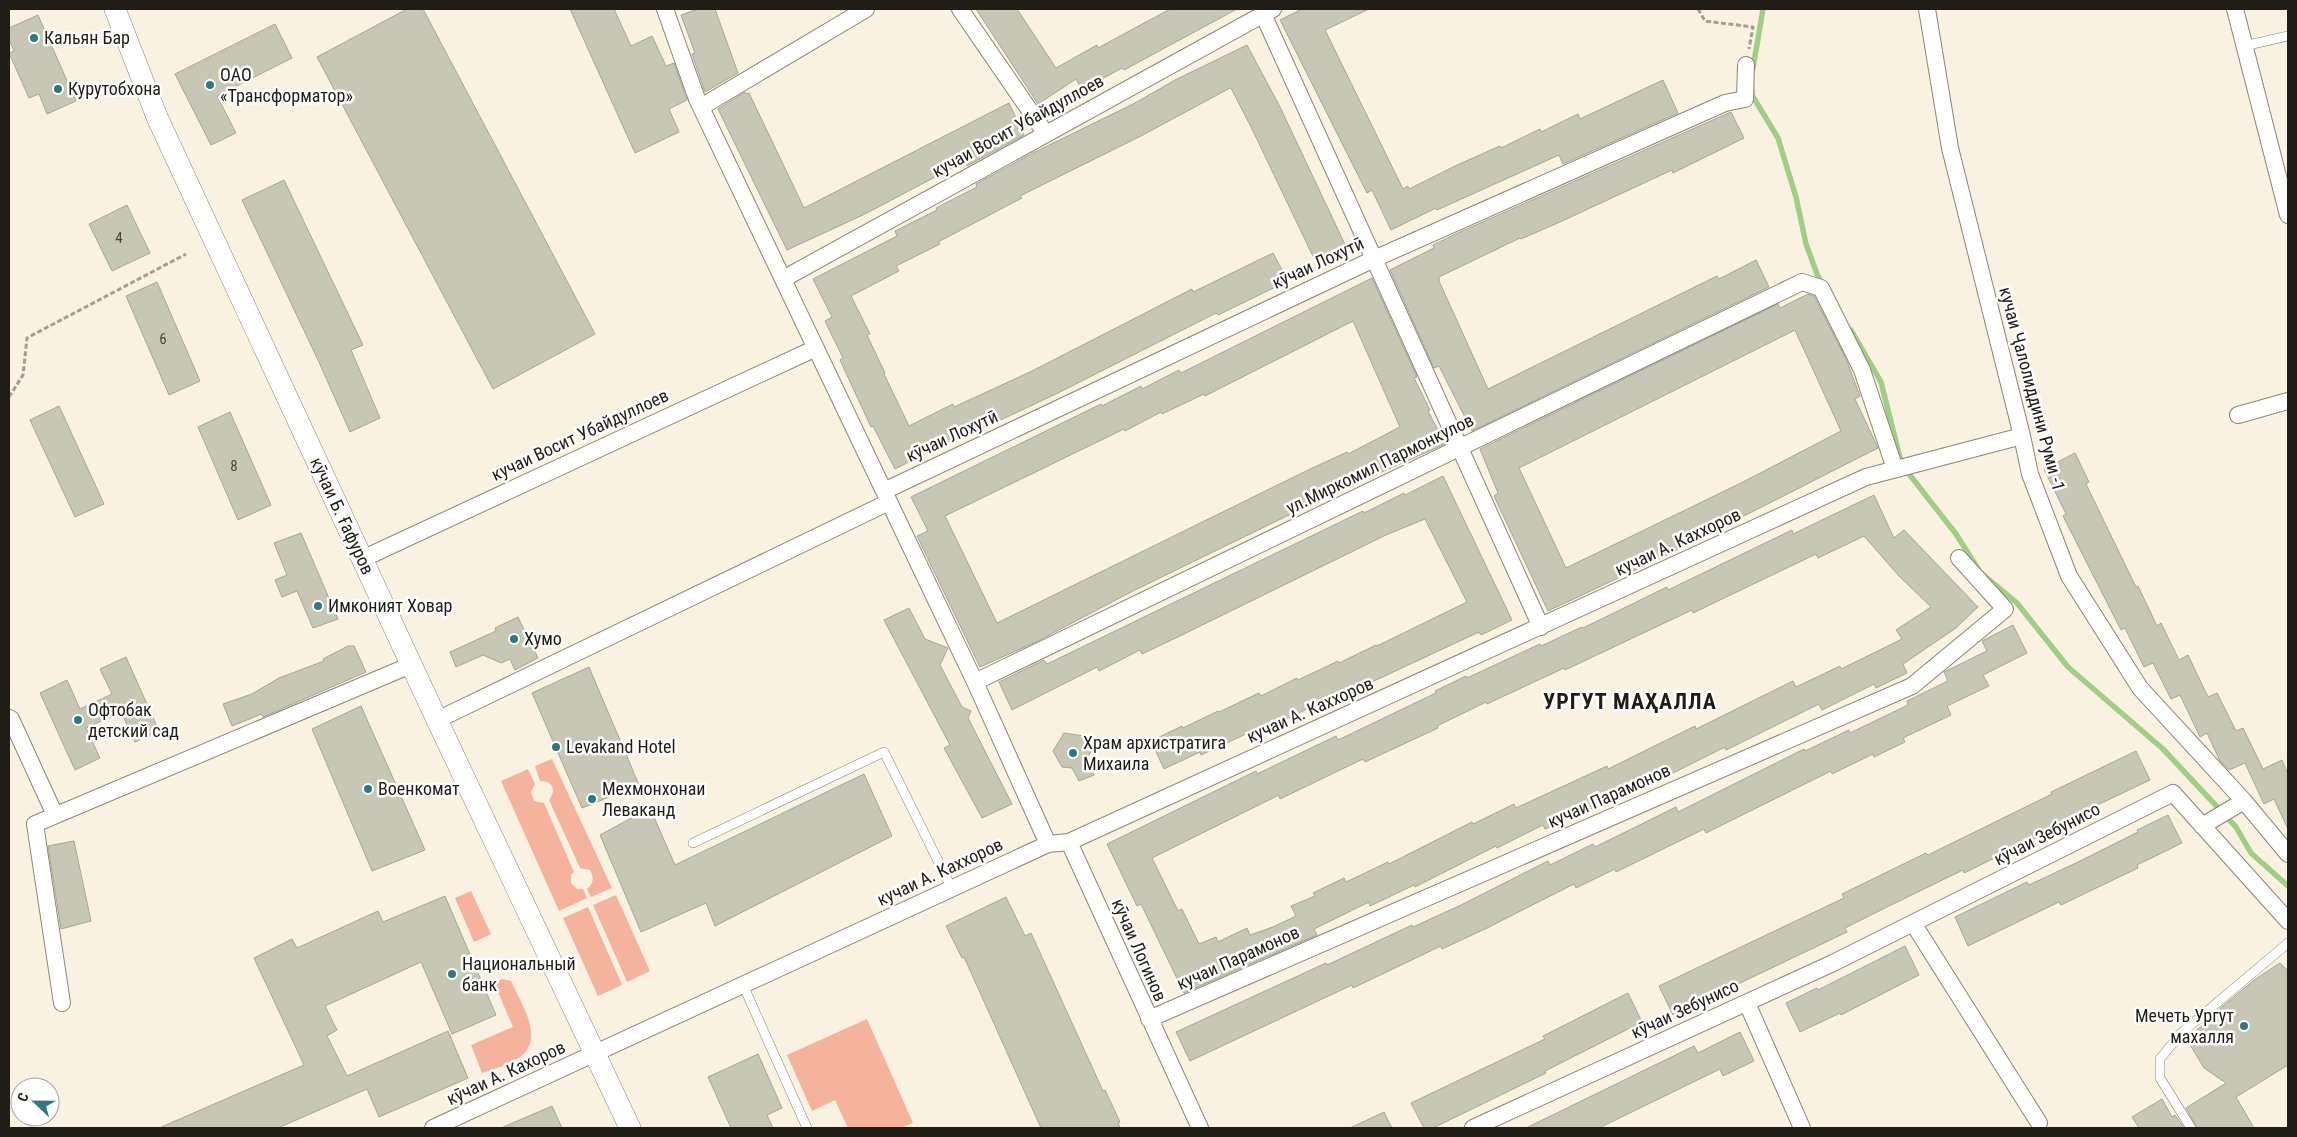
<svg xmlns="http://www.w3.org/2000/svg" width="2297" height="1137" viewBox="0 0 2297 1137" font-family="'Roboto Condensed',sans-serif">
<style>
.green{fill:#f5b29c}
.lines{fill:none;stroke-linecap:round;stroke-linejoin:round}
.stream{stroke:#a1ce84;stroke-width:5.5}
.building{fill:#c6c8b5;stroke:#a5a694;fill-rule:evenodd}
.service-casing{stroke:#8c8475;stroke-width:10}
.minor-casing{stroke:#8c8475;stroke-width:18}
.tertiary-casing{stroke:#8c8475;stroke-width:22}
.path{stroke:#a49e91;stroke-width:3;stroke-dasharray:5 2.5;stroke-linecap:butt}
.service{stroke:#fff;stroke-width:9}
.minor{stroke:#fff;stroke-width:16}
.tertiary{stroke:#fff;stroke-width:21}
.poi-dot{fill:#2f7880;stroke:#fff;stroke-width:2}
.labels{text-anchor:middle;stroke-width:5;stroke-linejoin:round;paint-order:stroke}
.number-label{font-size:15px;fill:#4a483e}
.poi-label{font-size:18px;fill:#201d17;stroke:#fff;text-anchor:start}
.street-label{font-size:18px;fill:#201d17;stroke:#fff}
.district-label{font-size:22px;font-weight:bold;letter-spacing:1px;fill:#201d17;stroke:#fff}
</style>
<rect width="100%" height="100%" fill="#faf2e1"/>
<path class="green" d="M552 759 612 888 591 897 587 889C594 883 594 878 590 870L580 868 549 800C554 793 555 787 548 782L540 781 535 766Z
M528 769 535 784 531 792 534 801 544 803 574 872 571 875V883L577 889H583L587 898 559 911 501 781Z
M471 891 491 934 474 942 455 898Z
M616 895 650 971 627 982 593 905Z
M588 907 622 985 598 996 563 918Z
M502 979 511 981C522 1005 548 1043 515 1060 505 1066 493 1069 482 1073L471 1045 513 1027 494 983Z
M867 1019 913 1123 900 1128H848L835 1100 812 1111 787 1055Z"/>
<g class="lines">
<path class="stream" d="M1753 68 1763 9
M1752 90V95L1778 138 1796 197 1806 244 1817 274 1822 284
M1851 330 1881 382 1901 462
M1909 474 1956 534 1980 572 2017 603 2068 667 2163 749 2236 827 2251 853 2288 886"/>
</g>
<path class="building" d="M407 9H423L595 334 493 389 317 57Z
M570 9H614L631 46 652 36 666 66 674 63 687 100 669 109 679 132 635 153Z
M698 9H715L738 73 705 92 692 54 695 53 681 15Z
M976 9H1017L1056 68 1097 45 1098 48 1170 9H1237L1124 70 1122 68 1082 90 1076 79 1038 104Z
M1302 9H1369L1325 30 1403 189 1408 186 1409 189 1455 166 1500 146 1501 148 1540 129 1541 132 1578 114 1580 119 1663 80 1678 113 1563 164 1559 155 1437 210 1436 208 1391 230 1372 190 1367 193 1280 20Z
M38 15 76 101 47 114 39 94 29 98 9 53 14 51 9 39V28Z
M275 24 292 58 217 96 236 133 211 145 175 74Z
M1247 45 1280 107 1349 253 1319 269 1253 131 1231 88H1230L1141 136 1020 196 1022 198 938 242 940 244 896 266 899 271 851 296 870 334 867 335 885 373 884 374 909 426 953 404 954 407 1032 371 1192 289 1193 292 1273 253 1288 281 1218 315 1216 313 1058 393 975 432 974 429 895 469 873 426 871 427 840 360 843 358 825 321 832 317 813 279 897 236 895 231 937 210 936 208 977 187 976 184 1033 153 1137 102 1175 80Z
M745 92 746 94 749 93 804 208 1009 103 1024 135 967 166 965 162 954 167 865 214 787 250 718 109Z
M1731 112 1744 138 1673 173 1672 170 1560 222 1521 239 1520 238 1439 277V281L1488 389 1717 276 1719 279 1756 260 1769 287 1472 431 1439 366 1434 368 1390 270 1434 248 1433 245 1460 232Z
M284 180 363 345 351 350 380 418 350 432 318 360 242 200Z
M127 205 150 253 112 271 89 224Z
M1372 278 1417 377 1414 378 1430 410 1428 411 1445 444 1330 495 1131 592 1036 642 980 667 917 536 928 531 911 497 1101 404 1102 406 1141 386 1142 389 1179 370 1181 373ZM1353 321 1400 427 1348 454 1347 452 1306 471 997 623 945 516 1124 429 1125 431 1161 412 1162 414 1204 394 1205 396Z
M157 282 200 381 169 395 126 296Z
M1808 294 1814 296 1846 359 1860 396 1855 399 1878 448 1665 556 1548 611 1494 496 1498 493 1480 449 1778 304 1780 308ZM1795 330 1841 431 1743 482 1566 568 1519 468Z
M59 406 104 504 75 517 30 420Z
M230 412 271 505 238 520 198 427Z
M2075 453 2089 482 2086 484 2136 587 2138 586 2157 626 2161 623 2179 660 2188 655 2208 697 2217 693 2236 731 2243 728 2263 769 2282 760 2288 774V829L2274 799 2264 804 2245 763 2229 770 2220 761 2207 733 2200 737 2180 695 2171 699 2153 663 2144 667 2125 628 2121 630 2063 516 2066 514 2044 469Z
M1443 476 1512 620 1481 635 1479 632 1359 688 1358 687 1320 705V703L1280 722 1278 719 1201 755 1200 752 1164 769 1151 741 1182 726 1183 728 1218 711 1219 712 1259 693 1261 696 1297 678 1298 680 1338 661 1339 663 1376 645 1377 646 1467 602 1425 519 1386 535 1184 634 1142 654 1140 650 1099 671 1097 667 1012 710 999 682 1044 660 1047 664 1363 511 1364 513 1404 493 1405 495Z
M1874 495 1894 538 1904 530 1978 607 1956 628 1903 664 1907 673 1876 688 1874 684 1822 710 1819 704 1726 750 1725 747 1633 793 1632 790 1545 829 1543 825 1497 848 1496 846 1415 887 1414 885 1370 906 1369 902 1314 929 1317 935 1184 993 1141 904 1137 906 1107 844 1256 771 1257 774 1336 736 1338 740 1436 693 1435 691 1466 676 1467 678 1540 644 1541 646 1582 627 1583 628 1667 587 1668 590 1792 530 1793 534ZM1864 536 1899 576 1931 607 1896 630 1902 639 1841 669 1840 666 1796 687 1793 681 1696 729 1695 726 1608 769 1607 766 1516 808 1514 804 1473 824 1472 822 1389 864 1388 862 1346 882 1344 878 1313 893 1315 896 1291 906 1296 916 1273 927 1250 935 1247 928 1218 942 1216 937 1199 944 1182 909 1178 911 1152 858 1279 795 1280 799 1363 759 1365 762 1438 728 1437 726 1486 702 1487 704 1564 668 1565 670 1692 610 1693 613 1816 554 1818 558Z
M301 533 338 619 313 628 297 591 282 597 275 580 287 575 274 543Z
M909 608 925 639 948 648 940 665 962 707 971 711 968 718 1012 804 982 818 944 748 950 745 884 620Z
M518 617 538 658 515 670 510 659 501 663 483 655 456 667 450 652 496 631 495 628Z
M2013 625 2027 653 1983 675 1989 686 1947 706 1951 715 1903 738 1905 742 1874 757 1873 754 1832 774 1831 771 1706 833 1704 829 1616 872 1615 869 1576 888 1574 884 1487 928 1442 949 1441 946 1353 988 1352 985 1190 1061 1176 1032 1326 963 1327 965 1412 925 1413 927 1459 906 1548 861 1550 865 1593 844 1595 847 1676 807 1678 812 1804 749 1805 751 1849 730 1850 733 1908 705 1907 701 1948 681 1944 672 1987 651 1982 641Z
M348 646H354L366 672 263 717 262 714 232 726 223 704 252 694 279 678 324 661 323 659Z
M126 657 159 731 135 742 121 712 86 728 100 758 75 770 40 693 67 680 80 709 112 694 100 669Z
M589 667 639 785 582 808 532 693Z
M361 706 425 850 372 871 312 729Z
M1064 733 1084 736 1092 750 1087 758 1094 775 1079 781 1072 768 1062 767 1053 751Z
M2136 751 2150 780 2047 829 2048 832 1964 873 1963 870 1887 907 1845 928 1847 932 1673 1015 1659 986 1844 898 1842 894 1926 853 1928 855 2052 794 2051 792Z
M864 774 892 836 715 926 706 903 641 932 600 835 650 808 675 865Z
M2168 815 2182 843 2137 865 2138 868 2061 905 2059 902 1968 946 1955 917 2027 882 2029 885 2078 862 2138 832 2137 830Z
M74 841 91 921 61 929 48 846Z
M445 896 496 1015 452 1034 421 962 325 1006 337 1030 327 1036 347 1076 448 1031 468 1078 379 1117 367 1089 278 1128H159L304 1065 254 958 292 939 297 948 378 911 383 922Z
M1006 897 1025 936 1031 933 1103 1091 1105 1090 1120 1122 1118 1123 1120 1128H1041L964 957 962 958 946 926Z
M1905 946 1919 975 1841 1015 1840 1013 1800 1032 1786 1003 1817 988 1818 990Z
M2280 963 2288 971V1065L2236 1097 2254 1128H2197L2186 1108 2226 1083 2204 1068 2186 1038 2215 1016 2216 1012 2254 980Z
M1628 993 1642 1022 1545 1071 1546 1073 1433 1128H1424L1411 1103 1545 1039 1543 1036Z
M1740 1032 1754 1061 1723 1076 1720 1069 1599 1128H1526L1694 1046 1698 1053Z
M758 1054 782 1108 767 1115 773 1128H731L708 1077Z
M2162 1099 2172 1117 2175 1115 2184 1128H2139L2132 1117Z
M552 1106 562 1128H501Z
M1384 1112 1392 1128H1350Z"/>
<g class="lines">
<defs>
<path id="service" d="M2244 46 2288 36
M693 843 884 752 952 889
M743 985 807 1128
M2191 1128 2160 1078V1059L2180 1034 2288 943"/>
<path id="minor" d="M665 9 697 99 975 682 1048 844
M960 9 1046 134
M1927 9 1950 148 2022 436 2030 474 2069 576 2140 688 2244 801 2288 854
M2235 9 2288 215
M1263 14 1541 627
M701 107 866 9
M783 279 1273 9
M2238 415 2288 401
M884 491 1374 259 1725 103 1745 99 1746 65
M362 559 816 348
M975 682 1802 282 1821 288 1862 370 1895 469
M9 718 11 719 55 815
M437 720 889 502
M2202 826 2244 801
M1069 842 1200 1128
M1913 923 2039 1123
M62 1003 35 824 411 665
M1747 1003 1802 1128
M1149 1019 1912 686 2005 609 1959 558
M433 1128 1048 844 1069 842 1866 477 2022 436
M1473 1128 1833 963 2173 793 2288 921"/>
<path id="tertiary" d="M115 9 157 117 437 720 630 1128"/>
</defs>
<use href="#service" class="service-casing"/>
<use href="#minor" class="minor-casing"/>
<use href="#tertiary" class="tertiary-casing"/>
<path class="path" d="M1698 9 1705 21 1753 27 1749 49
M9 397 23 375 27 338 186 254"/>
<use href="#service" class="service"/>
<use href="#minor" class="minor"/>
<use href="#tertiary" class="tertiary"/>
</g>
<g class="poi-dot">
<circle cx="34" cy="38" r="5"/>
<circle cx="210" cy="85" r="5"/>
<circle cx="58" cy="89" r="5"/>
<circle cx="318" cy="606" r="5"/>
<circle cx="514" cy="639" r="5"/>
<circle cx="78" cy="720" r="5"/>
<circle cx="556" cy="747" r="5"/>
<circle cx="1073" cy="753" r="5"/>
<circle cx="368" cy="789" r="5"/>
<circle cx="592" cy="799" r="5"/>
<circle cx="452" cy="974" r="5"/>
<circle cx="2244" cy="1026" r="5"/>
</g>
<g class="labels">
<g class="number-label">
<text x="119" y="243">4</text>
<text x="163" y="344">6</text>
<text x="234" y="471">8</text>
</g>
<g class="poi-label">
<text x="44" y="44">Кальян Бар</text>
<text x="220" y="81">ОАО<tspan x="220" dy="21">«Трансформатор»</tspan></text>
<text x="68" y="95">Курутобхона</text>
<text x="328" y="612">Имконият Ховар</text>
<text x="524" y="645">Хумо</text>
<text x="88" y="716">Офтобак<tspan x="88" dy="21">детский сад</tspan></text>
<text x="1083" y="749">Храм архистратига<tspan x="1083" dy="21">Михаила</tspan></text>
<text x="566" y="753">Levakand Hotel</text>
<text x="378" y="795">Военкомат</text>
<text x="602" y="795">Мехмонхонаи<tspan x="602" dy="21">Леваканд</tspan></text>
<text x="462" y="970">Национальный<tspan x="462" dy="21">банк</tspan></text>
<text x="2234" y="1022" text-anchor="end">Мечеть Ургут<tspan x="2234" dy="21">махалля</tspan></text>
</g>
<g class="street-label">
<text transform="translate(1018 126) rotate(-29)" y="6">кучаи Восит Убайдуллоев</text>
<text transform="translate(1318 263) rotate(-25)" y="6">кӯчаи Лохутӣ</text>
<text transform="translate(2032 389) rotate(75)" y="6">кучаи Ҷалолиддини Руми -1</text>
<text transform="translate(580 435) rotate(-25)" y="6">кучаи Восит Убайдуллоев</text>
<text transform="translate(952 436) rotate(-25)" y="6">кӯчаи Лохутӣ</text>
<text transform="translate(1380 464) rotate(-26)" y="6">ул.Миркомил Пармонкулов</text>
<text transform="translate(342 516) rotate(65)" y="6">кӯчаи Б. Ғафуров</text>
<text transform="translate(1678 542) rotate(-25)" y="6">кучаи А. Каххоров</text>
<text transform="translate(1310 710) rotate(-24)" y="6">кучаи А. Каххоров</text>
<text transform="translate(1609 796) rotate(-24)" y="6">кучаи Парамонов</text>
<text transform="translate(2047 834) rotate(-27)" y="6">кӯчаи Зебунисо</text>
<text transform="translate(940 872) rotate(-25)" y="6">кучаи А. Каххоров</text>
<text transform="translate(1139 950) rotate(66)" y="6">кӯчаи Логинов</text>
<text transform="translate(1238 958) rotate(-24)" y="6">кучаи Парамонов</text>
<text transform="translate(1685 1009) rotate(-25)" y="6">кӯчаи Зебунисо</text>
<text transform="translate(506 1073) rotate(-25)" y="6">кӯчаи А. Кахоров</text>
</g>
<g class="district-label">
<text x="1630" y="709">УРГУТ МАҲАЛЛА</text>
</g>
</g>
<rect width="2297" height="1137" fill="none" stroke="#201d17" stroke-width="20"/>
<g transform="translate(35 1102) rotate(292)"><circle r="24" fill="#ffffff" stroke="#a6a5a2"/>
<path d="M0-4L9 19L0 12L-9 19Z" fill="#2f7880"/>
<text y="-8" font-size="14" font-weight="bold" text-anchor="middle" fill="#201d17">С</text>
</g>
</svg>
